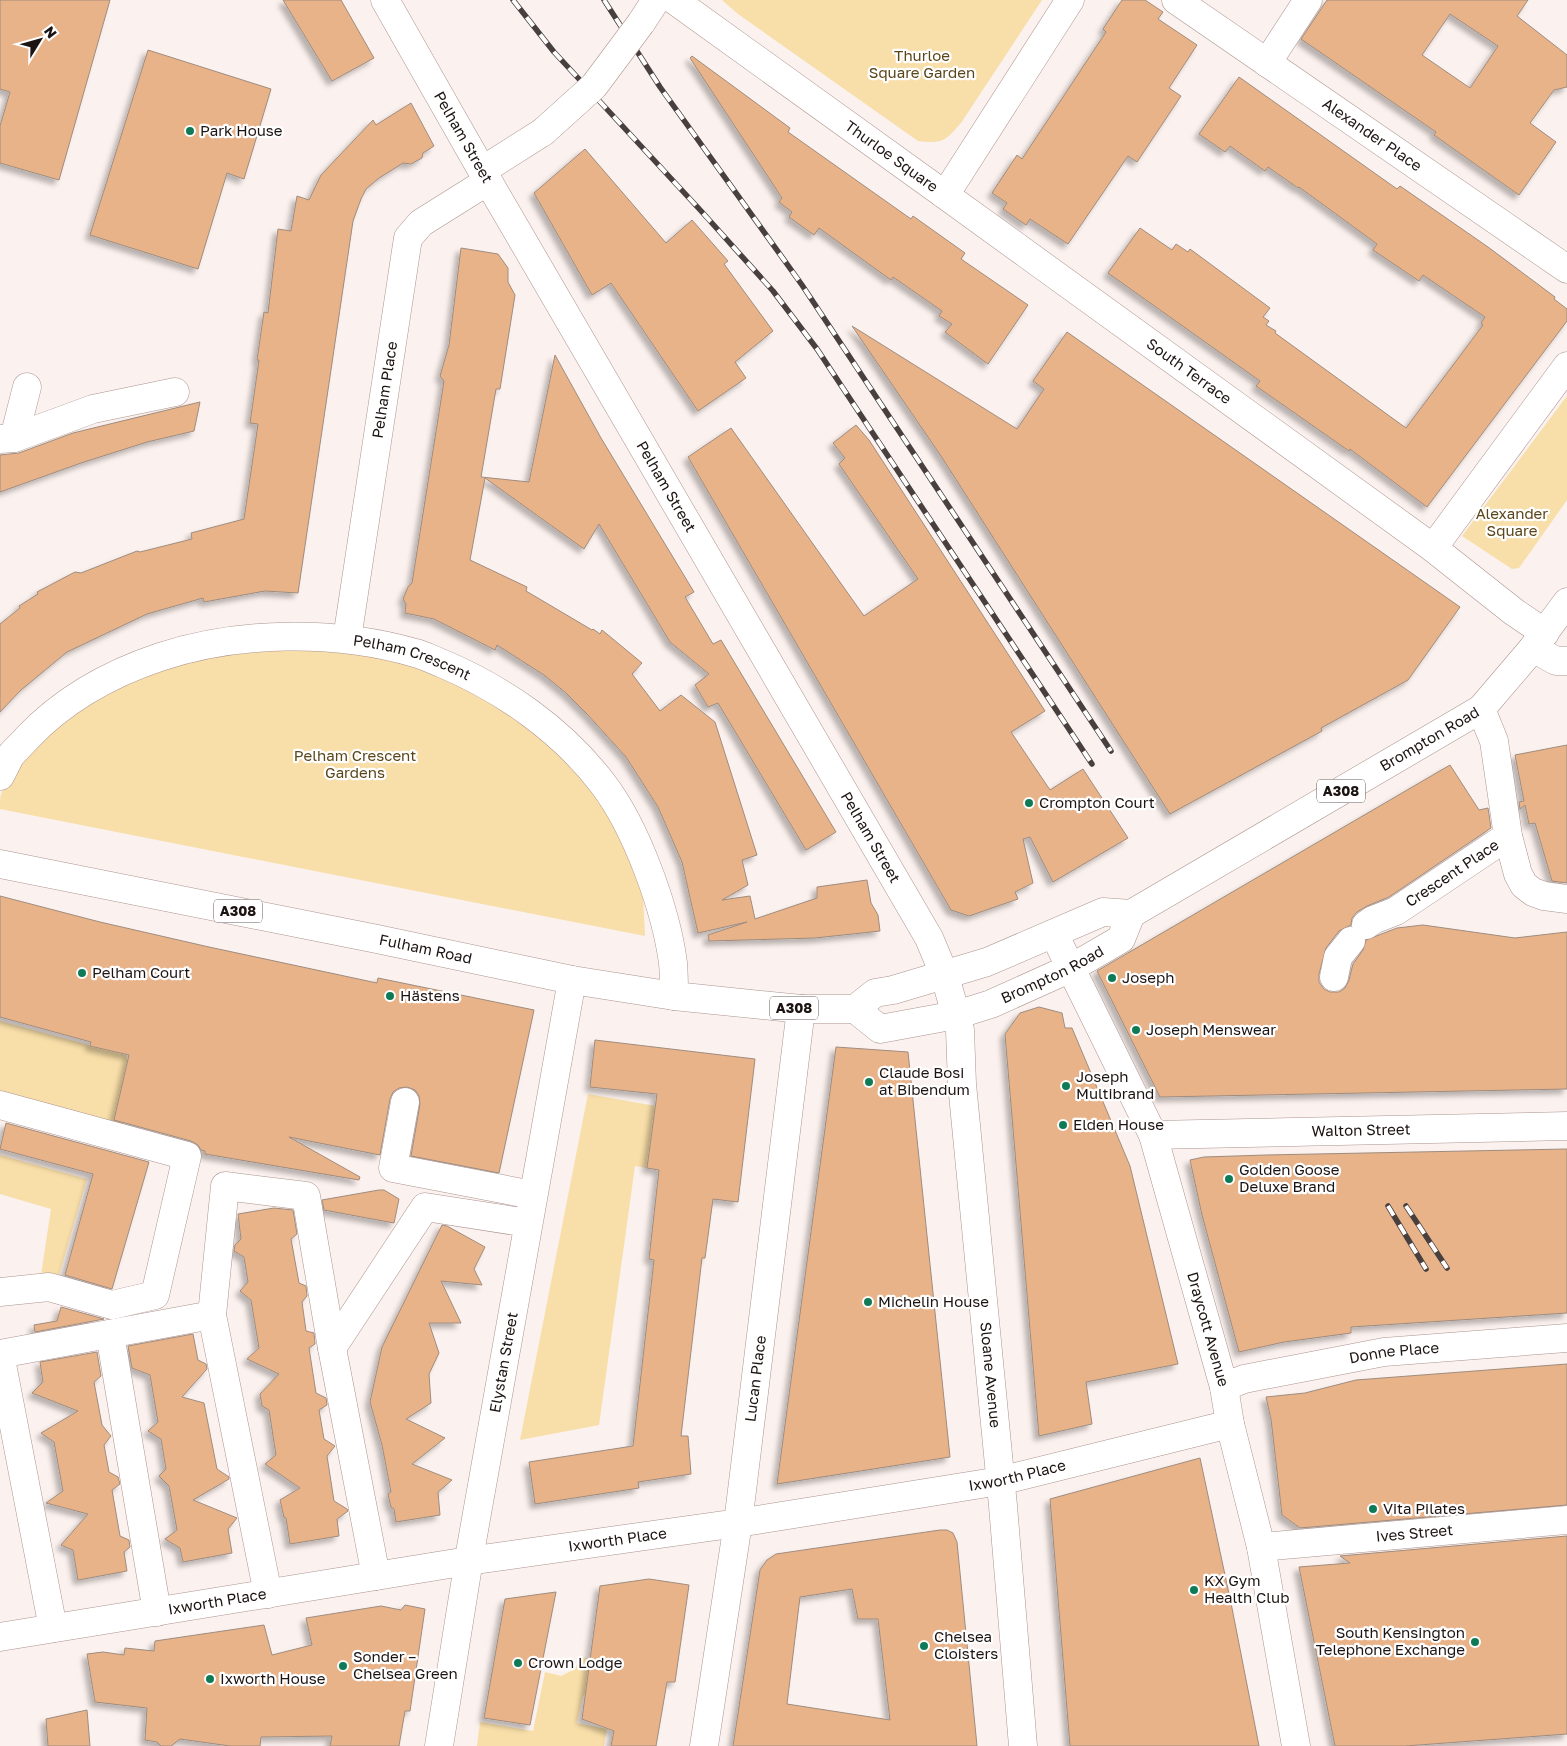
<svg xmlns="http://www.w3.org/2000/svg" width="1567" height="1746" viewBox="0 0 1567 1746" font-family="'Golos Text',sans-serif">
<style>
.green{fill:#f8dea8}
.building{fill:#e9b38a;stroke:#9f8c7e;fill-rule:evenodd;filter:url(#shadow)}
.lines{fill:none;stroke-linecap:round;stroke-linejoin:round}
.minor-casing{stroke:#ac948f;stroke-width:29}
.major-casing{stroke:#ac948f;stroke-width:29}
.minor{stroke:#fff;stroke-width:28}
.major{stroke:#fff;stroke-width:28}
.rail-casing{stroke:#48403e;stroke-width:5.5}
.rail{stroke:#fff;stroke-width:4;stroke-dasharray:11;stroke-linecap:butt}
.minor-bridge-casing{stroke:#ac948f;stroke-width:29;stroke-linecap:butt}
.minor-bridge{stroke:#fff;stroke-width:28}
.poi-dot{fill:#0e7b56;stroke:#fff;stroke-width:2}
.labels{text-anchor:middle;stroke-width:4.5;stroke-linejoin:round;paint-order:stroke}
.shield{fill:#fff;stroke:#605a59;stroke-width:1}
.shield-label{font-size:14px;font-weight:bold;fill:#1c1412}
.park-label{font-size:15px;fill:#5b4619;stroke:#fff}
.poi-label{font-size:15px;fill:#1c1412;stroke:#fff;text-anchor:start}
.street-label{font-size:15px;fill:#1c1412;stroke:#fff}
</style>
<defs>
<filter id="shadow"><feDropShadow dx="-4.5" dy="4.5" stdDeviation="2.5" flood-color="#0004"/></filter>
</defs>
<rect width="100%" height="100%" fill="#fbf1ee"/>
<path class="green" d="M722 0H1042L961 123C945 141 943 144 918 141L738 14Z
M1567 396V500L1519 568 1512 569 1462 536Z
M327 649 378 654 418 667 495 700 577 767 620 833 643 895 645 936 0 809C0 804 0 798 1 794 8 779 21 764 33 752 41 744 48 734 56 727 134 662 229 650 327 649Z
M0 1021 126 1055 128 1060V1100L121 1129 0 1096Z
M588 1094 656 1106 647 1168 635 1166 599 1425 520 1440Z
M0 1155 87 1179 58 1279 41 1275 51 1209 0 1194Z
M581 1657 595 1659 611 1699 583 1696 577 1723 607 1729 604 1746H477L480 1722 533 1731 545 1672 561 1676 575 1669Z"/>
<path class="building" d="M0 0H110L59 180 0 163V126L10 92 0 89Z
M283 0H341L374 58 332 81Z
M1122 0H1145L1163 12 1158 19 1197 45 1169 88 1181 96 1137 162 1128 156 1068 244 1030 219 1026 225 1003 209 1007 203 992 193 1017 155 1022 159 1106 32 1103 29Z
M1327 0H1528L1517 16 1567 55V87L1554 90 1530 123 1556 142 1519 195 1434 135 1436 132 1301 39ZM1450 14 1498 46 1470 88 1422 55Z
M148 50 271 89 244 179 227 173 198 269 90 235Z
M692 56 790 128 788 132 911 219 913 216 965 253 961 259 1028 305 988 364 945 332 952 324 939 316 942 311 893 277 891 280 819 228 814 235 789 217 792 212 779 202 782 198 690 58Z
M1239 77 1397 189 1400 186 1488 247 1555 297 1554 299 1567 309V321L1427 507 1350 449 1349 451 1256 386 1260 381 1108 273 1140 228 1172 250 1176 244 1188 252 1190 249 1270 308 1263 317 1269 321 1266 325 1276 331 1275 333 1406 428 1483 325 1481 323 1485 317 1423 275 1419 281 1373 250 1377 244 1299 187 1298 188 1268 167 1265 171 1230 146 1225 152 1199 134Z
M411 103 434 146 423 153 422 158 411 164 403 163 379 178 366 189 361 199 353 221 298 593 265 591 204 602 203 598 147 614 67 652 21 690 0 712V624L20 608 19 606 38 594 37 592 75 572 81 573 137 551 140 552 192 539 191 533 244 519 258 424 250 423 259 360H257L264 312 268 313 278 229 291 231 297 196 309 200 321 175 373 120 376 125Z
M585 149 666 243 692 220 728 261 724 264 773 331 735 362 746 378 698 411 611 283 592 295 534 193Z
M461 248 498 254 508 268V282L515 295 500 389H496L481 477 529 482 555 355 601 438 694 592 685 597 713 644 721 640 836 832 806 850 718 703 708 707 695 685 709 674 670 642 599 524 584 549 485 478 470 560 527 587 526 591 592 630 593 629 600 634 602 630 642 663 632 674 660 711 681 695 715 722 757 855 742 860 748 885 722 900 750 896 755 919 817 898V887L867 880 871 903 878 915 880 931 815 938 709 941 708 935 747 922 698 933 682 862 658 807 626 757 587 714 566 693 544 675 497 645 495 650 434 619 405 613 406 604 403 599 408 587 412 583 444 381 440 376 449 345Z
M852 326 1017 429 1044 389 1033 381 1067 332 1460 607 1408 680 1321 728 1322 731 1170 814 941 456Z
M200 402 194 431 147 442 81 463 0 492V455L19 453 73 433Z
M856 425 869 440 1045 711 1011 732 1050 790 1083 769 1128 838 1053 882 1030 837 1023 839 1033 883 1015 892 1018 899 969 916 951 910 688 457 731 428 864 616 918 579 839 464 845 458 833 443Z
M1567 745V883L1552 881 1535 823 1529 824 1525 805 1520 809 1519 802 1524 801 1515 755Z
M1450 765 1479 810 1488 808 1491 828 1389 897 1367 906 1357 912 1352 918 1351 925 1339 931 1326 948 1319 974V982L1324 989 1330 992H1339L1345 988 1349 980 1353 964 1363 950 1366 940 1397 928 1423 925 1515 938 1567 932V1089L1160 1097 1097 971Z
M0 896 100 922 209 947 377 983 378 978 534 1010 499 1173 411 1156 420 1104 419 1096 415 1090 407 1087 399 1088 393 1092 390 1099 380 1155 289 1137 360 1177 359 1180 205 1154V1151L201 1150 198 1145 191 1141 114 1120 129 1055 90 1046 91 1042 0 1017Z
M1039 1007 1062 1013 1065 1028H1072L1130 1166 1178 1364 1086 1382 1092 1424 1039 1436 1005 1034 1020 1013Z
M595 1040 755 1059 738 1202 713 1199 705 1258H702L681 1436H688L691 1474 638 1482 639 1488 535 1504 529 1462 633 1446 654 1260 649 1259 659 1170 647 1168 657 1094 590 1087Z
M836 1047 908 1052 950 1457 777 1484Z
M6 1123 149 1162 112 1289 65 1275 93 1174 0 1149Z
M1567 1149V1313L1351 1327V1333L1284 1342 1239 1352 1202 1215 1190 1160 1204 1157 1266 1155Z
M379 1190H384L399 1199 394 1223 324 1210 322 1200Z
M274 1208 293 1210 297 1234 291 1239 299 1283 306 1286 307 1296 302 1302 306 1331 314 1333 315 1344 309 1348 316 1393 326 1398 327 1405 319 1410 324 1439 335 1446 327 1456 334 1501 347 1509 348 1511 337 1519 339 1536 290 1544 286 1518 284 1517 280 1500 300 1488 265 1464 276 1455 269 1410 262 1406 260 1394 279 1374 247 1359 259 1348 251 1300 240 1291 248 1282 244 1257 234 1251 235 1245 241 1239 238 1214Z
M442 1225 447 1226 485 1247 474 1269 482 1285 441 1281 461 1323H429L439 1353 429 1374 431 1403 406 1419 445 1438 412 1464 452 1480 438 1492 440 1515 396 1522 394 1509 391 1507 388 1494 391 1492 382 1445 370 1402 382 1347Z
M61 1307 104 1319 35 1332 34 1325 57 1321Z
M193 1334 198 1360 206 1364 207 1369 182 1397 204 1403 217 1469 229 1477V1479L193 1500 237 1518 228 1529 232 1553 183 1562 180 1548 165 1539 177 1530 169 1486 159 1476 166 1469 161 1439 148 1431 158 1422 150 1375 132 1368 128 1346Z
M97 1352 101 1376 94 1382 102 1425 111 1436 104 1445 109 1472 118 1477 120 1484 112 1490 120 1536 129 1540 130 1547 124 1552 127 1571 78 1580 73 1550 61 1545 88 1514 46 1503 63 1491 54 1442 41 1433 78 1411 32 1393 43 1382 40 1362Z
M1567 1364V1505L1300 1528 1282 1515 1271 1419 1266 1397 1305 1393 1356 1380Z
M1200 1458 1231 1603 1259 1746H1070L1050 1499Z
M940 1530H947L953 1533 957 1542 977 1746H733L760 1570 767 1560 776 1554ZM852 1589 858 1619H878L890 1720 787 1704 800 1597Z
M1567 1536V1734L1405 1746H1335L1299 1567 1350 1563 1340 1556Z
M649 1579 689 1585 675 1682H667L656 1746H611L614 1731 582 1719 600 1586Z
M556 1592 530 1725 484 1718 505 1599Z
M405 1605 425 1609 410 1711H405L399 1746H330L332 1736 261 1737 260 1746H230L180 1739 171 1746H161L157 1742 145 1740 147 1708 95 1702 87 1654 103 1652 124 1655 125 1648 154 1651 155 1641 264 1625 272 1655 312 1645 306 1618 381 1606 401 1610Z
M87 1710 90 1746H48L46 1719Z"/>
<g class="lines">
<defs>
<g id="minor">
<path id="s1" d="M385 0 488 181 929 938 945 976 960 1030 962 1084 1003 1506 1023 1746"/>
<path id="s2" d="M674 0 945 195 1070 0"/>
<path id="s3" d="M1176 0 1567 269"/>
<path d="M641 23 656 0"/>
<path d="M1267 63 1308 0"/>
<path d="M483 170 543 132"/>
<path id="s4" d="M945 195 1433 548 1514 612 1545 633"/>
<path d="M14 438 27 387"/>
<path d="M0 439 14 438 93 409 175 392"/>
<path d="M1433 548 1567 366"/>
<path id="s5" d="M347 639 408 238 421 223 488 181"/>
<path d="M1533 648 1556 661H1567"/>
<path d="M1481 709 1494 741 1508 836 1518 874 1524 885 1533 892 1544 896 1567 899"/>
<path id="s6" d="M0 776C4 769 7 762 11 755 16 749 22 744 27 738 64 699 109 674 160 657 239 631 335 630 415 653 424 655 433 660 441 663 503 689 562 730 603 784 636 827 666 909 673 963 674 974 674 985 674 996"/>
<path id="s7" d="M1366 925 1373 920 1396 911 1508 836"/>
<path id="s8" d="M1054 934 1153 1135 1224 1387 1230 1424 1261 1547 1296 1746"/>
<path d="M1334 977 1338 957 1351 941"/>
<path d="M405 1102 393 1168 533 1195"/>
<path d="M0 1105 187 1156 155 1295 112 1305 49 1287 0 1292"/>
<path id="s9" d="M1153 1135 1567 1126"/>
<path d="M212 1315 268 1594"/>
<path d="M110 1334 157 1612"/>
<path d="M332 1348 425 1207 528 1223"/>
<path d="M0 1354 212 1315 225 1186 306 1196 332 1348 376 1576"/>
<path d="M0 1354 53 1628"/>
<path id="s10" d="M1224 1387 1244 1379 1384 1352 1567 1338"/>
<path id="s11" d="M1261 1547 1567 1520"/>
<path id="s12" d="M0 1637 468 1561 738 1523 1000 1481 1230 1424"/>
<path id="s13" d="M439 1746 471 1547 572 980"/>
<path id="s14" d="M704 1746 738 1523 801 1009"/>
</g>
<g id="major">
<path id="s15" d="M0 864 377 939 572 980 674 996 801 1009H855L875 993 893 990 987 962 1103 912 1131 914 1481 709 1533 648 1567 602"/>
<path id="s16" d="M855 1009 880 1029 956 1015 991 1004 1071 968 1121 939 1131 914"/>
</g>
</defs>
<use href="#minor" class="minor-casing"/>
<use href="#major" class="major-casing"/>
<use href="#minor" class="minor"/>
<use href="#major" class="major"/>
<defs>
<path id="rail" d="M513 0 554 52 702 212 773 291 817 349 1092 764
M604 0 660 87 802 285 1111 751
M1388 1206 1426 1269
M1406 1206 1447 1268"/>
</defs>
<use href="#rail" class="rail-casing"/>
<use href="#rail" class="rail"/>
<defs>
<path id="minor-bridge" d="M543 132 594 86 641 23"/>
</defs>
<use href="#minor-bridge" class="minor-bridge-casing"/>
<use href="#minor-bridge" class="minor-bridge"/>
</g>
<g class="poi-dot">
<circle cx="190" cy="131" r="5"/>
<circle cx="1029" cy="803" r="5"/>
<circle cx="82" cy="973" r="5"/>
<circle cx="1112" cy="978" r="5"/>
<circle cx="390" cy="996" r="5"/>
<circle cx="1136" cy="1030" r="5"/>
<circle cx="869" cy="1082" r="5"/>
<circle cx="1066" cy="1086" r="5"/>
<circle cx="1063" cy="1125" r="5"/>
<circle cx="1229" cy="1179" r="5"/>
<circle cx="868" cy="1302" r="5"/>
<circle cx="1373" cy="1509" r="5"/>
<circle cx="1194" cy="1590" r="5"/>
<circle cx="1475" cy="1642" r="5"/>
<circle cx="924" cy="1646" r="5"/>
<circle cx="518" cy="1663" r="5"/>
<circle cx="343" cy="1666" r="5"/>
<circle cx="210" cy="1679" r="5"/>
</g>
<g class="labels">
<g class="shield">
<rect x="1317" y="779.5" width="48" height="23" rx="4"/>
<rect x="214" y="899.5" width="48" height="23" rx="4"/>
<rect x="770" y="996.5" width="48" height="23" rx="4"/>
</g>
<g class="shield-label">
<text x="1341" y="796">A308</text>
<text x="238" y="916">A308</text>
<text x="794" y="1013">A308</text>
</g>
<g class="park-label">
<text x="922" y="61">Thurloe<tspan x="922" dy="17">Square Garden</tspan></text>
<text x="1512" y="519">Alexander<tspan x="1512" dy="17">Square</tspan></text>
<text x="355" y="761">Pelham Crescent<tspan x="355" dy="17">Gardens</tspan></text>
</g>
<g class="poi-label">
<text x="200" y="136">Park House</text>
<text x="1039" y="808">Crompton Court</text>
<text x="92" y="978">Pelham Court</text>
<text x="1122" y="983">Joseph</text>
<text x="400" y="1001">Hästens</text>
<text x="1146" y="1035">Joseph Menswear</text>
<text x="879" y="1078">Claude Bosi<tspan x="879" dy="17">at Bibendum</tspan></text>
<text x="1076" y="1082">Joseph<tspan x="1076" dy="17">Multibrand</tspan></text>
<text x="1073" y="1130">Elden House</text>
<text x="1239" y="1175">Golden Goose<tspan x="1239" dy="17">Deluxe Brand</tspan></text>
<text x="878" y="1307">Michelin House</text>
<text x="1383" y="1514">Vita Pilates</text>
<text x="1204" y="1586">KX Gym<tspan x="1204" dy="17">Health Club</tspan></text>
<text x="1465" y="1638" text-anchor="end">South Kensington<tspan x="1465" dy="17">Telephone Exchange</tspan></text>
<text x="934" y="1642">Chelsea<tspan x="934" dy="17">Cloisters</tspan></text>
<text x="353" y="1662">Sonder –<tspan x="353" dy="17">Chelsea Green</tspan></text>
<text x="528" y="1668">Crown Lodge</text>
<text x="220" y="1684">Ixworth House</text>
</g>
<g class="street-label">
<text dy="5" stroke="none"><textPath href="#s3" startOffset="238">Alexander Place</textPath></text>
<text dy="5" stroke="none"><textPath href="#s1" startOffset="158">Pelham Street</textPath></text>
<text dy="5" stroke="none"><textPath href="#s2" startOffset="268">Thurloe Square</textPath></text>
<text dy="5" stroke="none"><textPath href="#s4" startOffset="301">South Terrace</textPath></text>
<text dy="5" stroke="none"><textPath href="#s5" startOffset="252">Pelham Place</textPath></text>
<text dy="5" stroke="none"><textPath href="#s1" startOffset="562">Pelham Street</textPath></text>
<text dy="5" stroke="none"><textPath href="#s6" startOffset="461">Pelham Crescent</textPath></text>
<text dy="5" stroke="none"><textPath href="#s15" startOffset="1511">Brompton Road</textPath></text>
<text dy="5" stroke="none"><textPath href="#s1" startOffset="968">Pelham Street</textPath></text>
<text dy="5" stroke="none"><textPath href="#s7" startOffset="101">Crescent Place</textPath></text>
<text dy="5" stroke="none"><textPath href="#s15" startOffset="434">Fulham Road</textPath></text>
<text dy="5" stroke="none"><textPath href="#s16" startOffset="214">Brompton Road</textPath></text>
<text dy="5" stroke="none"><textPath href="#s9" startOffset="208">Walton Street</textPath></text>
<text dy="5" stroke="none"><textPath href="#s8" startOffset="426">Draycott Avenue</textPath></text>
<text dy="5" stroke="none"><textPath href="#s10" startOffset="174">Donne Place</textPath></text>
<text dy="5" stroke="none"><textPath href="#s13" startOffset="389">Elystan Street</textPath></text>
<text dy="5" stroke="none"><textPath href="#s1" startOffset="1528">Sloane Avenue</textPath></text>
<text dy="5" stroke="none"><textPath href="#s14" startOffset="371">Lucan Place</textPath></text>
<text dy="5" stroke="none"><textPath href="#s12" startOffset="1030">Ixworth Place</textPath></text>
<text dy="5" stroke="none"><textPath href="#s11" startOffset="154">Ives Street</textPath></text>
<text dy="5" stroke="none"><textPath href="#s12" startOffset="625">Ixworth Place</textPath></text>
<text dy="5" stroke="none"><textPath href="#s12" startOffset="220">Ixworth Place</textPath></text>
</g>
</g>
<g transform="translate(40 40) rotate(53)" stroke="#ffffff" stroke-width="4" paint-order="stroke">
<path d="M0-4L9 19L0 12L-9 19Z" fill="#1c1412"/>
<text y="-8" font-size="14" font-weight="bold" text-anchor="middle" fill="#1c1412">N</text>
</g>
</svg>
